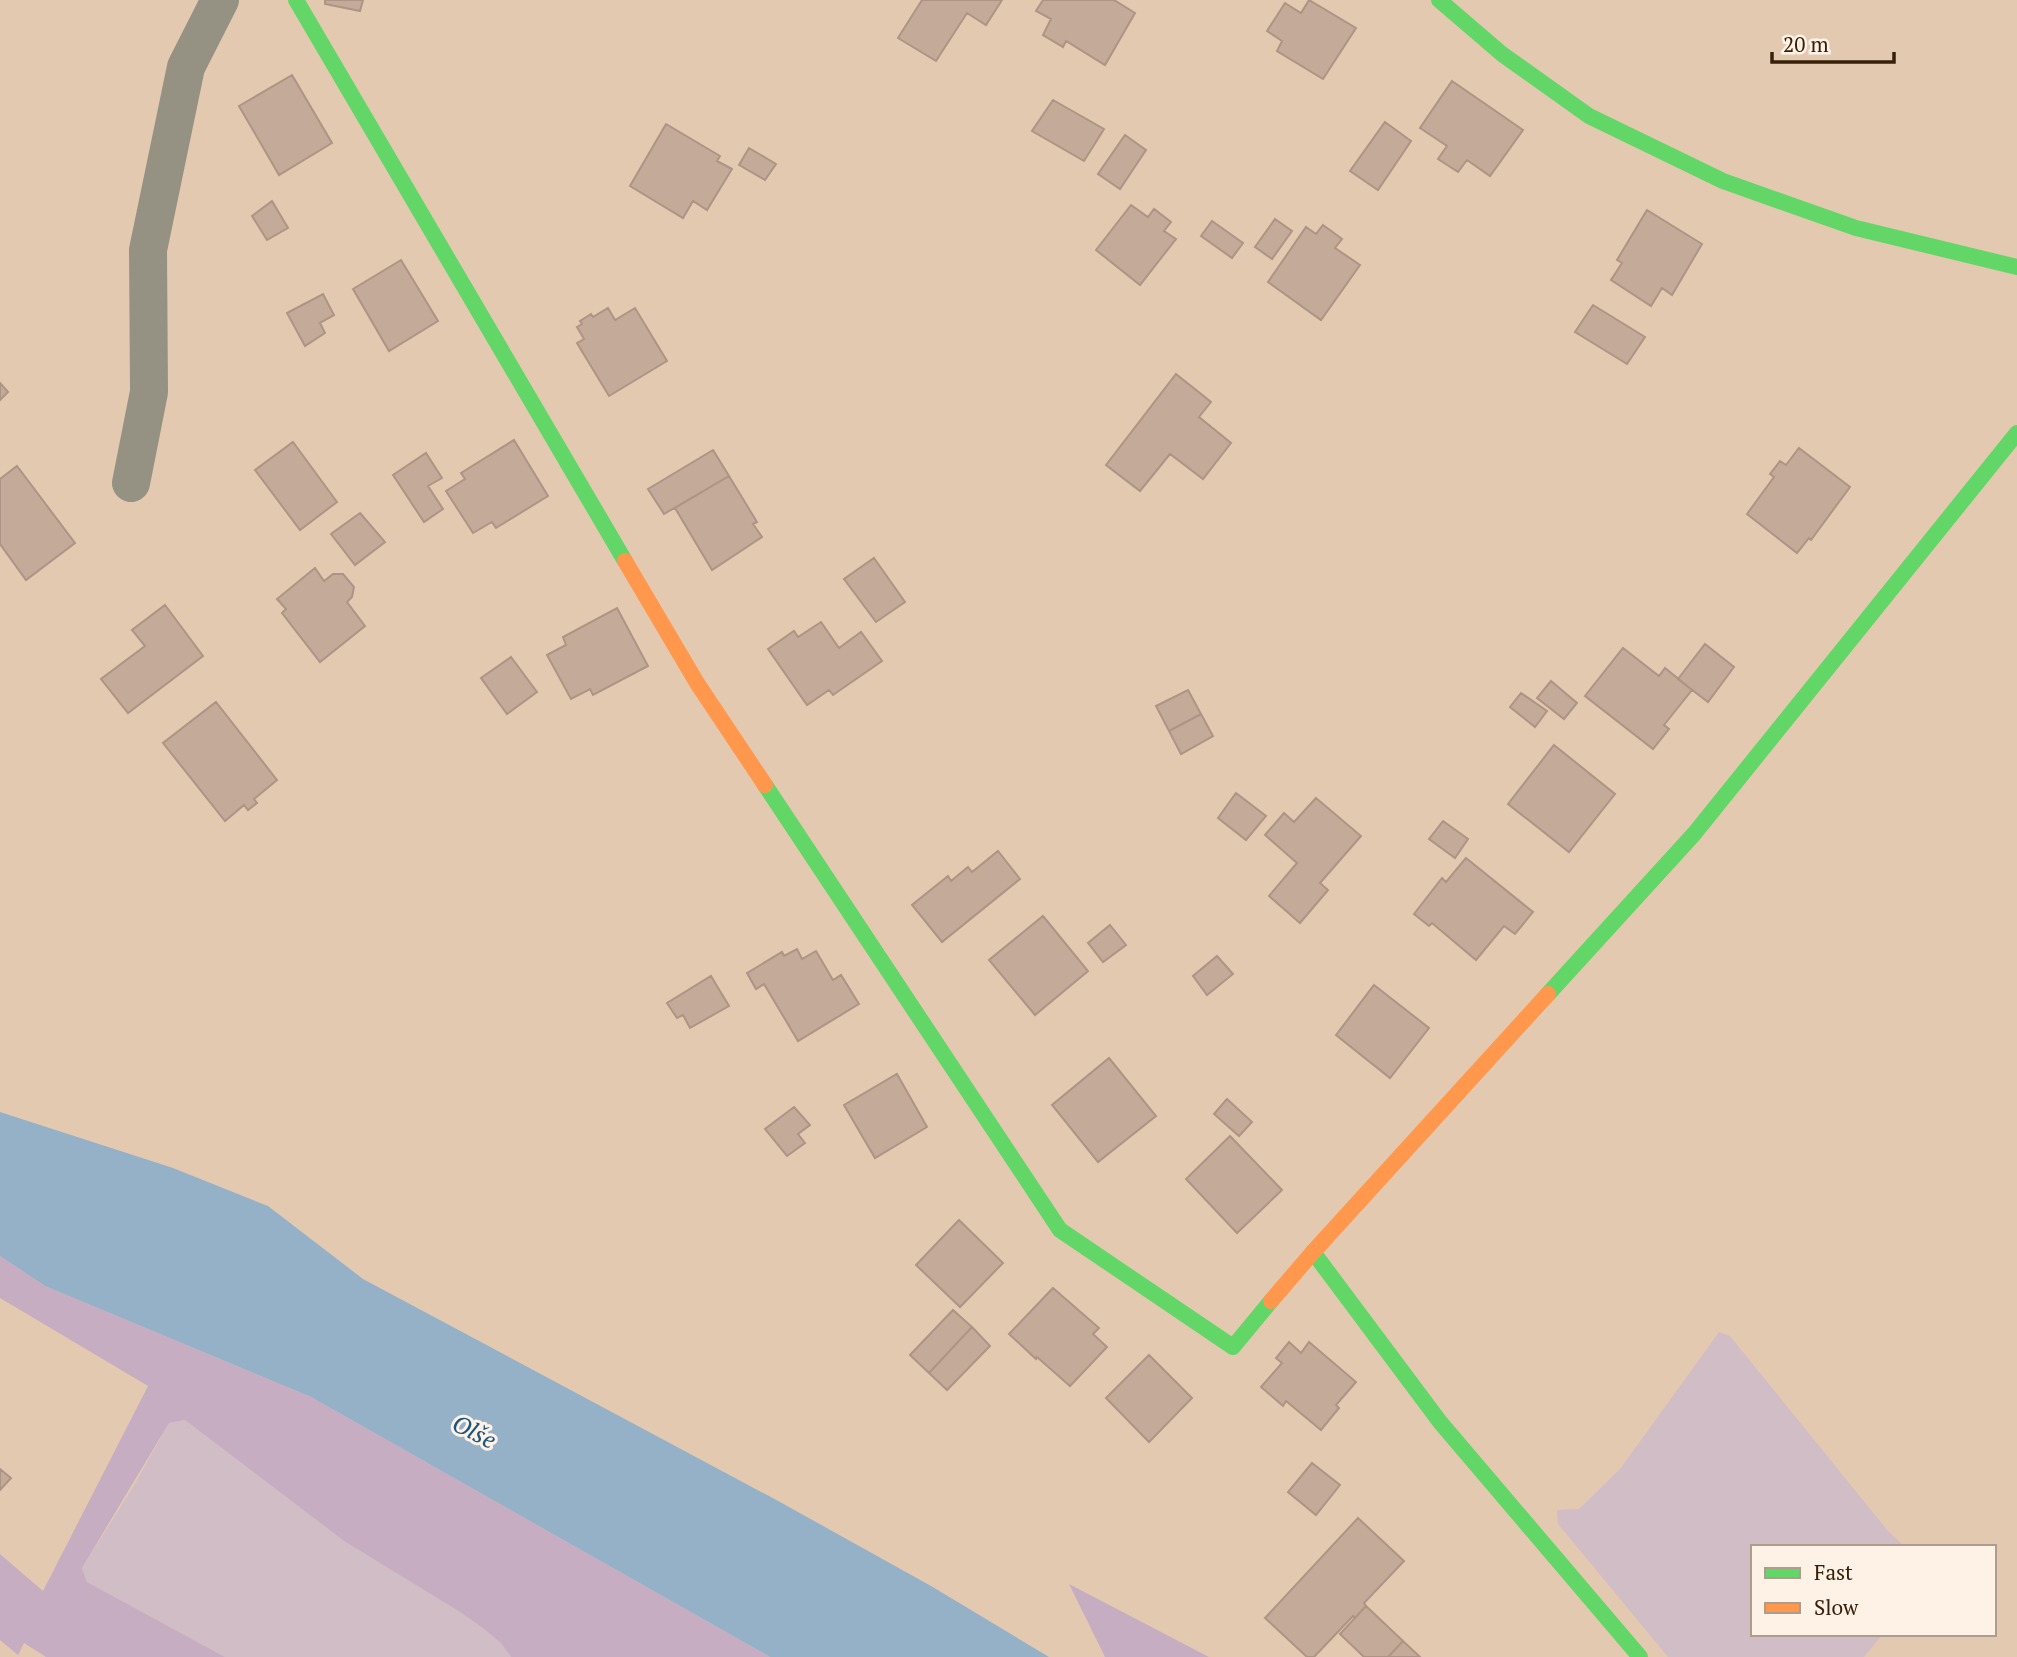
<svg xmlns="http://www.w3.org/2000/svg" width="2017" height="1657" viewBox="0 0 2017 1657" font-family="'PT Serif',serif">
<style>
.green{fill:#d1bdc6}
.forest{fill:#c6adc2}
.water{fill:#94b1c8}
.building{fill:#c4aa99;stroke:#ae9484;stroke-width:2}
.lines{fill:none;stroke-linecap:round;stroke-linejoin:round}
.street{stroke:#969283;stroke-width:38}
.fast{stroke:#63d668;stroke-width:16}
.slow{stroke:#ff974d;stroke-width:16}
.labels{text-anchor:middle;stroke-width:6;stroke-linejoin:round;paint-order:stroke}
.water-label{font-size:24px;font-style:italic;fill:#195680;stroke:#fef1e6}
</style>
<rect width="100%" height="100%" fill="#e4c9b1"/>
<path class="green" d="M1719 1332 1730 1336 1888 1531 1905 1547H1753V1634H1883L1864 1657H1668L1558 1524 1557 1510 1579 1509 1620 1469Z
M185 1420 344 1541 460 1612 484 1629 501 1643 511 1657H225L87 1582 82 1568 133 1487 169 1423Z"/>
<path class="forest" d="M0 1256 45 1286 311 1397 770 1657H511L501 1643 484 1629 460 1612 344 1541 185 1420 169 1423 82 1568 87 1582 225 1657H46L24 1643 18 1655 0 1640V1554L43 1591 148 1386 0 1298Z
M1069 1584 1209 1657H1105Z"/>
<path class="water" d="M0 1112 173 1168 268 1206 363 1279 780 1502 931 1586 1049 1657H770L311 1397 45 1286 0 1256Z"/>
<path class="building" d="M325 0H363L360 11 325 4Z
M922 0H1002L986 25 967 13 936 61 898 38Z
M1043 0H1114L1135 13 1105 65 1066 41 1063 47 1043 35 1051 19 1036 11Z
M1309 0 1356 28 1323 79 1277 51 1282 41 1267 31 1285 3 1301 13Z
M292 75 332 143 279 175 239 106Z
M1452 81 1523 130 1490 176 1467 160 1458 172 1438 159 1447 146 1420 128Z
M1053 100 1104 129 1084 161 1032 131Z
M1385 122 1411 141 1378 190 1350 171Z
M666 124 720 156 717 161 732 169 707 210 693 201 683 218 630 186Z
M1125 135 1146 150 1120 189 1098 174Z
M749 148 776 164 765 180 739 165Z
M272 201 288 228 267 240 252 216Z
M1131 205 1148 217 1154 209 1171 222 1164 231 1176 239 1140 285 1096 250Z
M1647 210 1702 244 1672 295 1662 288 1651 306 1611 280 1622 263 1617 260Z
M1275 219 1292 231 1272 259 1255 247Z
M1212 221 1243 243 1232 258 1201 236Z
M1323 225 1342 239 1335 248 1360 265 1321 320 1268 282 1306 227 1316 234Z
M401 260 438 321 389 351 353 289Z
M323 294 334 315 320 323 325 333 305 346 287 313Z
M1593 305 1645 337 1627 364 1575 332Z
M608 308 615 320 635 308 667 361 609 396 577 343 584 339 577 327 582 324 580 321 591 314 593 317Z
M1176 374 1211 402 1199 417 1231 443 1203 479 1170 454 1140 491 1106 465Z
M0 383 8 392 0 400Z
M514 440 548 496 496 528 492 522 473 533 446 491 465 479 461 473Z
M293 442 337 502 300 530 255 470Z
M1799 448 1850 487 1811 540 1809 538 1797 553 1747 514 1774 477 1770 474 1780 461 1786 465Z
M713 450 729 476 664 514 648 489Z
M426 453 442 478 428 486 443 509 424 522 393 475Z
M17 466 75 543 26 580 0 544V479Z
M729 476 757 522 753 524 762 537 712 570 675 508Z
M360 513 385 542 355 565 331 534Z
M874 558 905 602 876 622 844 579Z
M315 568 324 581 333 574H343L354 587 352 597 347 602 365 626 320 662 282 613 286 609 277 599Z
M165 605 203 656 128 713 101 679 145 646 132 630Z
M617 608 648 666 593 695 590 689 571 699 547 655 566 645 563 637Z
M821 622 839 648 861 632 882 661 833 695 829 690 807 705 768 649 794 631 798 637Z
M1705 644 1734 667 1708 702 1678 679Z
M1623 648 1659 676 1665 668 1692 690 1664 725 1669 729 1653 749 1585 696Z
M511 657 537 692 507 714 481 678Z
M1551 681 1577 703 1564 719 1537 698Z
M1188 690 1201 714 1169 731 1156 706Z
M1521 693 1547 711 1535 727 1510 707Z
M216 702 277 780 254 799 257 803 248 810 244 805 225 821 163 743Z
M1201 714 1213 736 1181 754 1169 731Z
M1554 745 1615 794 1569 852 1508 804Z
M1236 793 1266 816 1246 840 1218 818Z
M1316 798 1361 836 1320 883 1328 890 1300 923 1269 896 1297 863 1265 835 1284 813 1294 822Z
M1443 821 1468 839 1455 858 1429 839Z
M998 851 1020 879 942 942 912 905 948 876 951 881 968 867 972 872Z
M1466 858 1533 912 1515 934 1504 926 1476 960 1432 923 1429 926 1414 914 1442 878 1446 882Z
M1043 916 1088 971 1035 1015 989 960Z
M1110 925 1126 945 1103 962 1088 943Z
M797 949 802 959 816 951 833 980 841 975 859 1004 798 1041 764 984 756 989 747 973 782 952 784 956Z
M1217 956 1233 974 1207 995 1193 976Z
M711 976 729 1006 690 1028 683 1015 677 1018 667 1003Z
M1374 985 1429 1028 1390 1078 1336 1035Z
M1109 1058 1156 1116 1098 1162 1052 1105Z
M897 1074 927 1127 875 1158 844 1105Z
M1227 1099 1252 1122 1239 1136 1214 1114Z
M794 1107 810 1125 798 1134 805 1143 787 1156 765 1129Z
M1230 1136 1282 1190 1237 1233 1186 1179Z
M959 1220 1003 1263 960 1307 916 1265Z
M1053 1288 1099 1328 1093 1334 1107 1347 1070 1386 1037 1357 1036 1359 1009 1334Z
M953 1310 972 1327 929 1373 910 1355Z
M972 1327 990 1346 947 1390 929 1373Z
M1289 1342 1301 1353 1309 1342 1356 1382 1336 1405 1339 1408 1321 1430 1286 1401 1283 1406 1261 1387 1282 1363 1276 1358Z
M1149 1355 1192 1398 1149 1442 1106 1398Z
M1312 1463 1340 1485 1316 1515 1288 1492Z
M0 1469 11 1478 0 1490Z
M1358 1518 1404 1561 1364 1603 1366 1606 1355 1618 1353 1616 1314 1657H1307L1265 1618Z
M1366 1606 1403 1641 1388 1657H1364L1340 1634Z
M1403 1641 1420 1657H1388Z"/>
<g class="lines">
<path class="street" d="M131 483 149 392 148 250 186 67 220 0"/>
<path class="fast" d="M296 0 625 561
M1439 0 1502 54 1589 116 1723 181 1856 228 2017 267
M765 785 1060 1230 1233 1347 1271 1301
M1548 994 1694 834 2017 433
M1313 1252 1440 1422 1640 1657"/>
<path class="slow" d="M625 561 697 683 765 785
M1271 1301 1313 1252 1548 994"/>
</g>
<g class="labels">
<g class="water-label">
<text transform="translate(474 1432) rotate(27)" y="8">Olše</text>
</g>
</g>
<rect x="1751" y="1545" width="245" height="91" fill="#fef1e6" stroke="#ae9d8e" stroke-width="2"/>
<rect x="1765" y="1568" width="35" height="10" fill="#63d668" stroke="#ae9d8e" stroke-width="2"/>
<text x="1814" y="1580" font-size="21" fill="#372009">Fast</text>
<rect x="1765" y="1603" width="35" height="10" fill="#ff974d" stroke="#ae9d8e" stroke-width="2"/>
<text x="1814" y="1615" font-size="21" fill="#372009">Slow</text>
<path d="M1772 52v10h122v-10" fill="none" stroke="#372009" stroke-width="3.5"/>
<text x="1783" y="52" font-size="21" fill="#372009" stroke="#fef1e6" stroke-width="5" paint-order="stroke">20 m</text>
</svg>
